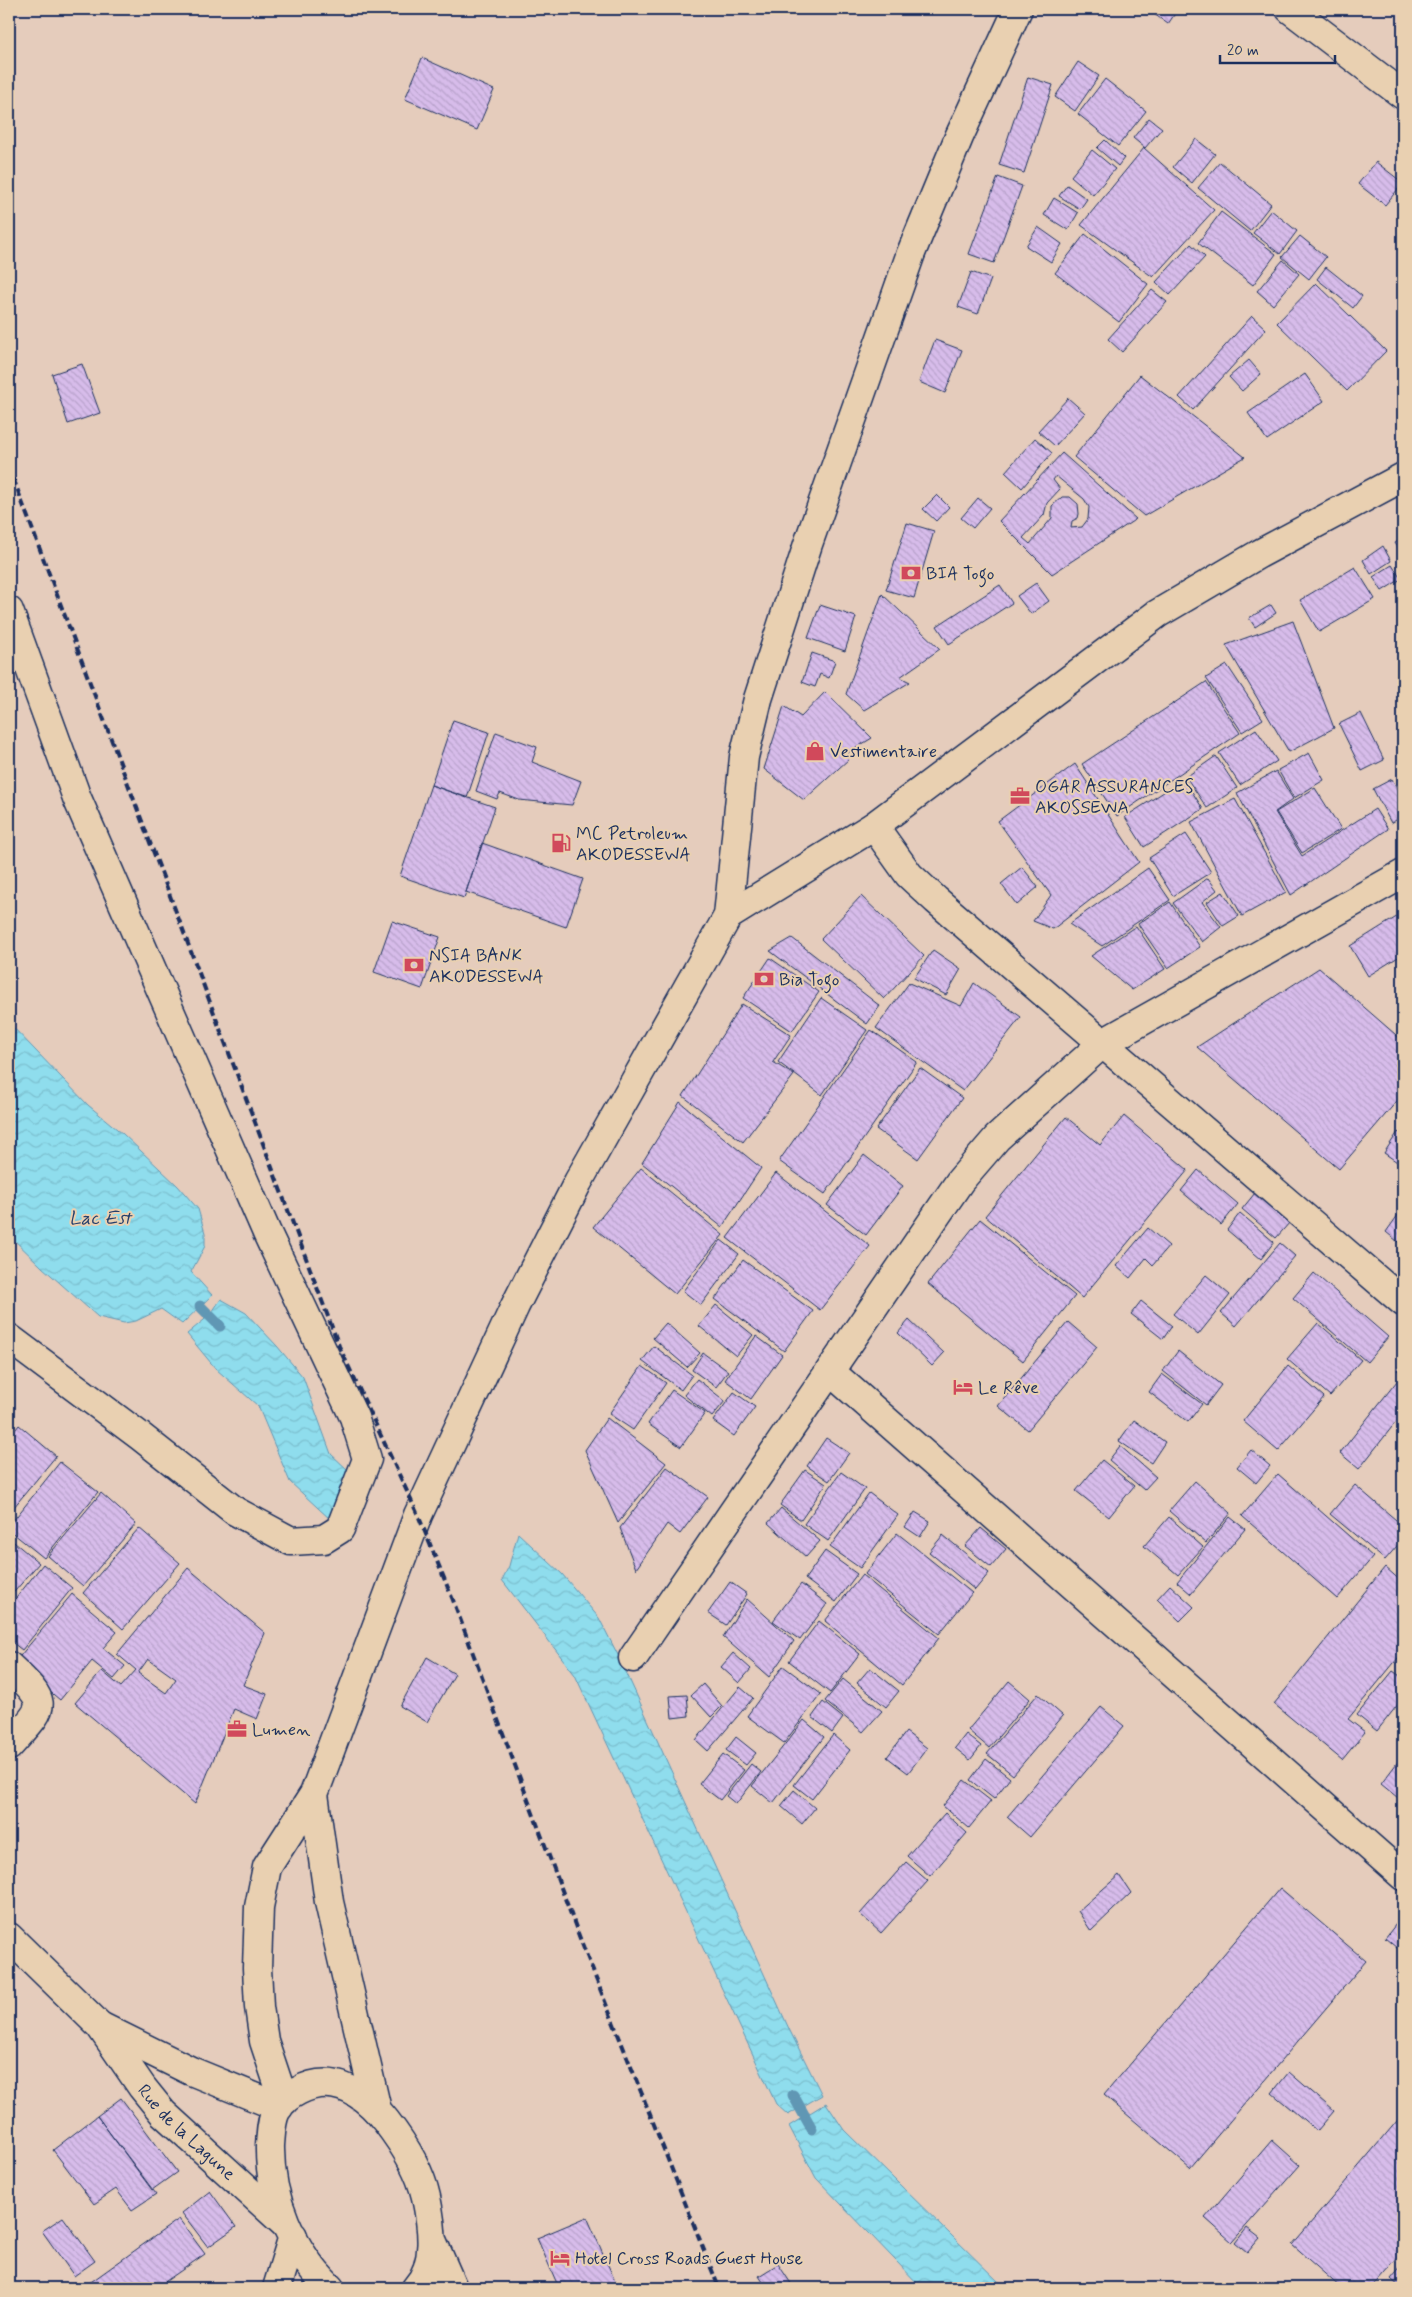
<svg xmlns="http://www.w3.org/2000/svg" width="1412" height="2297" viewBox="0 0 1412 2297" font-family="Mynerve,sans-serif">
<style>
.water{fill:url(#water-waves);stroke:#6197b4}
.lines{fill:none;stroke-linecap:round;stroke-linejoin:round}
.stream{stroke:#6197b4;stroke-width:11}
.building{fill:url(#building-back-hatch);stroke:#1b2f5e;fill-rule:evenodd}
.minor-casing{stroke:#1b2f5e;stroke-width:31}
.major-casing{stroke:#1b2f5e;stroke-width:31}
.minor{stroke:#e9d0b1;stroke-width:28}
.major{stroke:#e9d0b1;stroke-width:28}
.rail{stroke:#1b2f5e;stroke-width:4;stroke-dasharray:8 4;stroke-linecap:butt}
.labels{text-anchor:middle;stroke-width:4;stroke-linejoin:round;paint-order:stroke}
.poi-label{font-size:18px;fill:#1b2f5e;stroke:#e9d0b1;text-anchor:start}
.street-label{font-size:18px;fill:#1b2f5e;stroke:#e9d0b1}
.water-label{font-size:19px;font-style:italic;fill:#27406c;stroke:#e9d0b1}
</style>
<defs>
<pattern id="water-waves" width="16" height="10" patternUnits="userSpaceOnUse" patternTransform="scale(1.25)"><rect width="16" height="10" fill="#8fdded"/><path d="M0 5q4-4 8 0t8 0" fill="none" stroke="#7bbece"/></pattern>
<pattern id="building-back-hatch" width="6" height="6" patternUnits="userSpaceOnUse" patternTransform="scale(1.25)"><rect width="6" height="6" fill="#d7bcea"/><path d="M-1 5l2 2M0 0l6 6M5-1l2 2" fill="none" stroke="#b8a2cb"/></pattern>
</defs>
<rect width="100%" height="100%" fill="#e5ccbc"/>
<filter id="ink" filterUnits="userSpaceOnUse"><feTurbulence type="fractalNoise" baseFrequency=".02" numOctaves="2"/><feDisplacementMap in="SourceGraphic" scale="10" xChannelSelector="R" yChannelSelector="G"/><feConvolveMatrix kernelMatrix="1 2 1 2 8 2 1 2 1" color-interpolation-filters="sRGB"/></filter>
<g filter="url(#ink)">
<path class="water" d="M9 1023 88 1105 123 1134 178 1186 198 1209 205 1233V1246L191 1272 212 1295 182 1324 161 1309 136 1321 124 1323 98 1317 42 1267 9 1235Z
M221 1299 246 1313 277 1346 303 1377 331 1454 349 1471 331 1520 290 1482 258 1406 216 1369 187 1334 210 1315Z
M518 1533 562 1574 599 1618 621 1661 790 2031 822 2095 788 2115 776 2104 575 1675 502 1580 509 1566Z
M826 2103 844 2130 1005 2288H922L816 2178 789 2126Z"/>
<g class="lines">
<path class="stream" d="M200 1306 220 1326
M793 2095 812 2129"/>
</g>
<path class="building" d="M1147 9H1178L1168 24Z
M422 58 494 90 477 130 405 99Z
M1078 62 1099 76 1075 111 1055 97Z
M1028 77 1053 85 1024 173 999 165Z
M1105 79 1146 111 1118 146 1078 114Z
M1149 118 1162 128 1145 148 1133 138Z
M1196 139 1215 154 1192 183 1173 167Z
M1105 140 1124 158 1118 166 1097 148Z
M1144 148 1214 210 1153 277 1081 225Z
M1092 150 1115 169 1093 195 1071 176Z
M1220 162 1271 204 1250 231 1198 188Z
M1376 162 1403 183 1385 205 1358 184Z
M998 177 1022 186 994 263 969 254Z
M1067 185 1087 199 1080 209 1059 196Z
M1054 198 1078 213 1068 230 1044 215Z
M1271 210 1297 231 1280 254 1253 233Z
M1221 212 1276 254 1253 285 1198 243Z
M1038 227 1062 244 1051 262 1026 246Z
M1085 234 1148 284 1119 322 1055 273Z
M1300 236 1326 257 1309 279 1282 257Z
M1191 244 1205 257 1170 295 1156 282Z
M1283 260 1299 274 1273 305 1257 291Z
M1326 267 1362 296 1353 308 1317 279Z
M971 272 991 279 978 314 958 307Z
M1316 283 1386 351 1347 391 1277 323Z
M1152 290 1167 302 1122 352 1108 339Z
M1252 316 1266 329 1193 410 1179 397Z
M935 340 962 350 945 393 919 382Z
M1249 360 1261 374 1242 391 1229 377Z
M82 364 100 413 68 424 52 374Z
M1305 374 1324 401 1267 440 1248 413Z
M1140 375 1245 457 1144 516 1074 457Z
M1068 398 1085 413 1055 446 1038 431Z
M1035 438 1052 453 1022 488 1005 472Z
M1062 453 1136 519 1052 574 999 521ZM1056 476 1084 499 1089 507 1088 519 1082 527 1071 528 1072 521 1078 518 1079 514 1078 504 1070 497H1062L1052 506V518L1030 544 1023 538 1044 515 1047 503 1060 489 1053 480Z
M937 495 949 507 936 521 923 509Z
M978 498 990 508 973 528 961 518Z
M907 523 934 531 914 598 886 590Z
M1403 538V555L1395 543Z
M1383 546 1391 561 1371 574 1363 560Z
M1392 565 1401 579 1382 591 1373 577Z
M1355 567 1375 599 1319 632 1300 600Z
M1036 583 1049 601 1031 614 1017 596Z
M1000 585 1012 603 949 644 937 626Z
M882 594 940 649 900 677 910 682 864 710 846 694Z
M820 605 856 617 845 651 808 638Z
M1271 605 1276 613 1255 627 1249 618Z
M1293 621 1334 728 1289 752 1226 645Z
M812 653 835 661 829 678 820 674 815 687 802 682Z
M1227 665 1263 719 1242 732 1206 678Z
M1206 682 1240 733 1117 816 1082 764Z
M825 692 872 738 844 755 849 759 804 800 764 769 784 706 801 717Z
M1361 713 1384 760 1362 771 1339 724Z
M453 720 489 732 467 798 431 785Z
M1256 729 1277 761 1240 785 1219 753Z
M496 732 537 747 532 762 581 781 572 805 519 800 500 793 497 799 476 791Z
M1309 753 1324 780 1294 798 1278 770Z
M1216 756 1237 788 1207 808 1186 777Z
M1075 764 1139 862 1053 929 1033 921 1051 895 998 821Z
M1276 771 1293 799 1275 812 1302 856 1375 809 1388 829 1291 895 1237 793Z
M1184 779 1203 809 1144 847 1125 817Z
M1392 779 1403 799V816L1391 823 1373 789Z
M431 785 495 807 464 898 400 876Z
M1315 788 1341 829 1302 853 1276 812Z
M1235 799 1286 892 1242 916 1191 822Z
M1186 834 1211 872 1173 896 1149 858Z
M482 843 583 879 566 927 466 892Z
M1022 867 1038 887 1017 905 1001 884Z
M1148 868 1170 900 1102 946 1069 924Z
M1208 878 1217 890 1202 902 1221 927 1202 942 1173 903Z
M1223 892 1239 916 1223 926 1207 902Z
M861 896 924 956 884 999 821 939Z
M1170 902 1200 947 1168 968 1138 924Z
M1403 913V954L1368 976 1350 946Z
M392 921 440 937 422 989 374 972Z
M1136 926 1165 969 1132 990 1091 956Z
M792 938 880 1006 867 1024 770 951Z
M933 950 961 969 946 995 914 978Z
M770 958 819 992 792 1031 743 998Z
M1319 968 1403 1041V1094L1339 1169 1197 1047Z
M909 983 961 1006 974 983 1021 1017 963 1091 876 1028Z
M821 998 867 1030 822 1095 778 1062Z
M742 1004 791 1035 773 1062 794 1075 743 1142 683 1096Z
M871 1030 917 1062 825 1194 779 1161Z
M920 1068 962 1098 918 1159 876 1129Z
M680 1102 761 1168 722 1227 642 1163Z
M1124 1116 1188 1170 1082 1298 985 1216 1066 1117 1100 1145Z
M1398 1132 1403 1136V1166L1384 1153Z
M864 1155 903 1186 866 1235 827 1205Z
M641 1168 723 1235 675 1294 593 1227Z
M1198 1170 1238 1204 1221 1225 1181 1191Z
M776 1173 870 1246 820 1310 727 1238Z
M1255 1193 1290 1222 1276 1238 1242 1209Z
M1403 1208V1246L1386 1232Z
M1240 1213 1274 1242 1261 1259 1227 1230Z
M980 1219 1075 1296 1023 1361 928 1284Z
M1148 1228 1169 1246 1153 1265 1146 1258 1130 1278 1116 1266Z
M721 1240 739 1254 701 1305 683 1291Z
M1280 1243 1295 1256 1236 1326 1221 1313Z
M743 1260 813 1311 784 1351 715 1299Z
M1314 1273 1388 1337 1367 1362 1293 1298Z
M1206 1275 1230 1295 1198 1335 1173 1314Z
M1141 1301 1172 1326 1163 1339 1131 1314Z
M716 1305 753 1335 736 1356 699 1326Z
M909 1320 944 1353 932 1366 898 1333Z
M1068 1322 1097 1347 1028 1430 998 1406Z
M666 1323 700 1353 687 1367 653 1338Z
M1318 1323 1361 1360 1330 1396 1287 1359Z
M756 1336 782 1355 751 1399 725 1380Z
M654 1346 692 1375 681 1390 642 1361Z
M1178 1351 1221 1385 1206 1405 1163 1371Z
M703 1353 728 1371 716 1387 692 1370Z
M1403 1362V1375L1397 1370Z
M642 1366 666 1383 633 1430 609 1414Z
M1288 1366 1324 1397 1278 1451 1243 1421Z
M1162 1374 1202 1404 1188 1422 1149 1392Z
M1401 1376 1403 1378V1413L1359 1469 1340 1453Z
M697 1379 725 1401 712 1417 684 1395Z
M672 1390 705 1413 681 1447 648 1424Z
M734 1392 755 1407 734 1436 713 1421Z
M607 1418 666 1463 618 1523 585 1450Z
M1134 1420 1165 1442 1151 1463 1119 1441Z
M19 1425 56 1456 9 1513V1438Z
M826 1438 849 1453 829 1481 807 1466Z
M1120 1446 1156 1477 1144 1490 1109 1460Z
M1251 1450 1270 1466 1256 1483 1237 1467Z
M1102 1460 1134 1486 1109 1517 1076 1491Z
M60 1462 98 1492 44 1558 9 1530V1526Z
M667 1467 708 1497 680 1534 667 1524 636 1569 620 1528Z
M805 1470 826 1484 801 1520 780 1505Z
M841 1472 865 1489 828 1541 804 1524Z
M1278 1474 1373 1557 1337 1599 1242 1516Z
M1195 1481 1231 1513 1206 1543 1169 1511Z
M1355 1485 1403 1526V1539L1385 1560 1330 1514Z
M101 1493 136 1524 83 1586 48 1556Z
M869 1493 898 1515 860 1568 830 1547Z
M781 1508 820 1541 806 1557 768 1523Z
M915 1512 930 1521 920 1537 905 1527Z
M1169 1517 1203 1547 1178 1575 1144 1546Z
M1230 1517 1245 1529 1191 1594 1177 1582Z
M139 1528 180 1563 123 1629 83 1593Z
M981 1528 1006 1549 991 1567 965 1546Z
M897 1533 972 1593 939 1634 865 1574Z
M943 1535 989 1573 975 1590 929 1552Z
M9 1538 39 1563 9 1598Z
M825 1551 857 1574 836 1602 805 1579Z
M43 1564 72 1588 22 1650 9 1640V1607Z
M1385 1567 1403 1583V1652L1348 1719 1365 1732 1342 1760 1274 1704Z
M188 1568 265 1633 243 1685 267 1694 257 1719 234 1709 195 1804 75 1703 102 1671 121 1687 136 1670 117 1654ZM148 1659 176 1679 166 1693 138 1673Z
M862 1575 939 1638 902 1685 825 1621Z
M730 1582 747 1594 726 1625 708 1613Z
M801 1584 827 1604 800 1640 773 1621Z
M1170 1585 1194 1607 1180 1621 1157 1599Z
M72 1594 117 1632 103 1648 125 1666 114 1679 92 1661 60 1700 15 1662Z
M747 1599 794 1641 769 1677 723 1637Z
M819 1621 860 1654 830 1693 789 1661Z
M733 1653 751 1669 739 1683 721 1667Z
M427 1657 455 1674 427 1722 400 1706Z
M783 1666 821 1694 784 1743 747 1716Z
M870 1668 899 1691 886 1707 857 1683Z
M1393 1671 1403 1678V1698L1377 1731 1357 1715Z
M843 1679 882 1711 863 1732 825 1701Z
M1009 1681 1030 1699 989 1748 968 1730Z
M703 1684 722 1706 711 1717 691 1695Z
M740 1687 753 1698 708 1751 696 1740Z
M1038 1694 1063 1716 1013 1775 987 1754Z
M687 1695 689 1716 672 1718 670 1696Z
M823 1702 843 1718 832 1733 812 1717Z
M1101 1707 1124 1726 1030 1837 1007 1817Z
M804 1720 824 1737 773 1803 752 1786Z
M906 1732 927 1748 908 1773 887 1757Z
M966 1734 981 1746 970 1760 955 1748Z
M833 1735 850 1750 812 1799 794 1785Z
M736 1737 756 1753 746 1765 726 1750Z
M723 1754 744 1770 720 1800 699 1784Z
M1403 1755V1802L1381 1784Z
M986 1759 1010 1778 994 1799 970 1780Z
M751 1764 761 1772 736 1804 726 1796Z
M964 1780 991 1801 969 1828 943 1806Z
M794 1790 815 1808 802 1824 781 1806Z
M945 1813 967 1833 930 1876 907 1856Z
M906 1862 928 1881 881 1933 860 1914Z
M1119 1875 1131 1893 1091 1931 1078 1911Z
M1280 1888 1366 1961 1190 2168 1104 2095Z
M1396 1924 1403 1930V1953L1385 1938Z
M1289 2072 1334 2111 1317 2131 1272 2093Z
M121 2098 177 2172 152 2190 97 2116Z
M1403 2114V2251L1371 2288H1341L1292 2245Z
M97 2116 156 2194 132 2210 116 2189 94 2204 53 2150Z
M1272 2140 1300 2165 1232 2242 1205 2218Z
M210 2191 236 2227 208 2247 182 2213Z
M63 2217 95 2261 74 2276 42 2231Z
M587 2217 618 2288H559L537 2238Z
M179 2219 205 2254 156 2288H92L88 2284Z
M1247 2228 1260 2238 1247 2253 1235 2243Z
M778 2264 794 2288H767L759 2276Z
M1403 2265V2288H1401L1391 2279Z"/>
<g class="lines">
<defs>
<g id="minor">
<path d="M1290 9 1403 95"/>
<path d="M9 611 77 798 267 1233 354 1417 367 1459 340 1529 324 1539 291 1541 235 1511 140 1436 9 1338"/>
<path d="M874 826 909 875 936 900 1403 1302"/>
<path d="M728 916 874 826 1157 614 1259 554 1403 477"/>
<path d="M831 1372 1403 1876"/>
<path d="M633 1658 960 1181 997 1138 1103 1043 1403 874"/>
<path d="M9 1666C52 1706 45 1705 9 1746"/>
<path id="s1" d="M9 1937 100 2026 142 2087 163 2113 286 2225"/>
<path d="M102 2027 191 2071 279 2107"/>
</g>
<path id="major" d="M314 1794 329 1902 377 2110
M284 2101 264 2041 259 2007 257 1968 259 1907 267 1867 314 1794 418 1515 515 1306 578 1182 728 916 744 757 758 699 808 544 911 253 959 137 1018 9
M432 2240 453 2288
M277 2288 293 2236
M330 2288C292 2251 269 2198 270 2145 271 2134 271 2121 276 2111 281 2102 290 2095 298 2091 333 2072 364 2093 386 2121 403 2143 420 2170 426 2197 432 2226 438 2264 416 2288"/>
</defs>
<use href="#minor" class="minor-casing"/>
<use href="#major" class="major-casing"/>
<use href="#minor" class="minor"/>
<use href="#major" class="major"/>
<path class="rail" d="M9 467 339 1346 418 1515 453 1600 581 1941 719 2288"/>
</g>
</g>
<defs>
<symbol id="bank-bare" viewBox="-9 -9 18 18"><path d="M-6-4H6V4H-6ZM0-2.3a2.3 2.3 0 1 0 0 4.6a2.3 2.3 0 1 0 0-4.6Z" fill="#d1495b" stroke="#e9d0b1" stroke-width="2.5" paint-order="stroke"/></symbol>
<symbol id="shop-bare" viewBox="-9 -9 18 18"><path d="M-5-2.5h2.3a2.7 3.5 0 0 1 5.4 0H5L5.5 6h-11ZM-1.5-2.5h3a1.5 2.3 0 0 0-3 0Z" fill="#d1495b" stroke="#e9d0b1" stroke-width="2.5" paint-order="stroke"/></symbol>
<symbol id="office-bare" viewBox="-9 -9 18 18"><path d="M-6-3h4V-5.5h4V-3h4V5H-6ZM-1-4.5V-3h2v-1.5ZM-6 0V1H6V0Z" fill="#d1495b" stroke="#e9d0b1" stroke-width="2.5" paint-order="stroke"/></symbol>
<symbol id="fuel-bare" viewBox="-9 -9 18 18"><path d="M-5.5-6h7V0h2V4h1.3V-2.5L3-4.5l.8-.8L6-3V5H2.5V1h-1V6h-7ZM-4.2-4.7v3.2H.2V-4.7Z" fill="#d1495b" stroke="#e9d0b1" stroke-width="2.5" paint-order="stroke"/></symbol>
<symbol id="hotel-bare" viewBox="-9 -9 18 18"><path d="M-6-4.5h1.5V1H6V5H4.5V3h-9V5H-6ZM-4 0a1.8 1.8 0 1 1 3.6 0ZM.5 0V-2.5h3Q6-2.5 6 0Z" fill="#d1495b" stroke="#e9d0b1" stroke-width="2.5" paint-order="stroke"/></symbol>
</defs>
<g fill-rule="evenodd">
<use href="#bank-bare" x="897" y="559" width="28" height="28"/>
<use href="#shop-bare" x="801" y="737" width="28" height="28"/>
<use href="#office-bare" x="1006" y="782" width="28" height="28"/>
<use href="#fuel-bare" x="547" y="829" width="28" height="28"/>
<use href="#bank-bare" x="400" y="951" width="28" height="28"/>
<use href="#bank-bare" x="750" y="965" width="28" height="28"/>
<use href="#hotel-bare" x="949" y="1373" width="28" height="28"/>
<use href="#office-bare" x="223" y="1715" width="28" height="28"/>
<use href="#hotel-bare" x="546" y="2244" width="28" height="28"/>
</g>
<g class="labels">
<g class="poi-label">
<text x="926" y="579">BIA Togo</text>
<text x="830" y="757">Vestimentaire</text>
<text x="1035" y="792">OGAR ASSURANCES<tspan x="1035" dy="21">AKOSSEWA</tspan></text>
<text x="576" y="839">MC Petroleum<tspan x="576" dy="21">AKODESSEWA</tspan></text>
<text x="429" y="961">NSIA BANK<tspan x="429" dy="21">AKODESSEWA</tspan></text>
<text x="779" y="985">Bia Togo</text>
<text x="978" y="1393">Le Rêve</text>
<text x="252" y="1735">Lumen</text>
<text x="575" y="2264">Hotel Cross Roads Guest House</text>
</g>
<g class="street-label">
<text dy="6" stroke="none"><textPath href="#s1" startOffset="265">Rue de la Lagune</textPath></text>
</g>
<g class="water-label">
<text x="100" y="1224">Lac Est</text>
</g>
</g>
<rect width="1412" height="2297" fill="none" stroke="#e9d0b1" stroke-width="30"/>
<rect x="15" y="15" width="1382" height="2267" fill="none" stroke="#1b2f5e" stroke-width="2" filter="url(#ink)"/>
<path d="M1220 55v8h115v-8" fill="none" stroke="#1b2f5e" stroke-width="2.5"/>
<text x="1227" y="55" font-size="15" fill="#1b2f5e" stroke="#e9d0b1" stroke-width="4" paint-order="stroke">20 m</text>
</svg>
